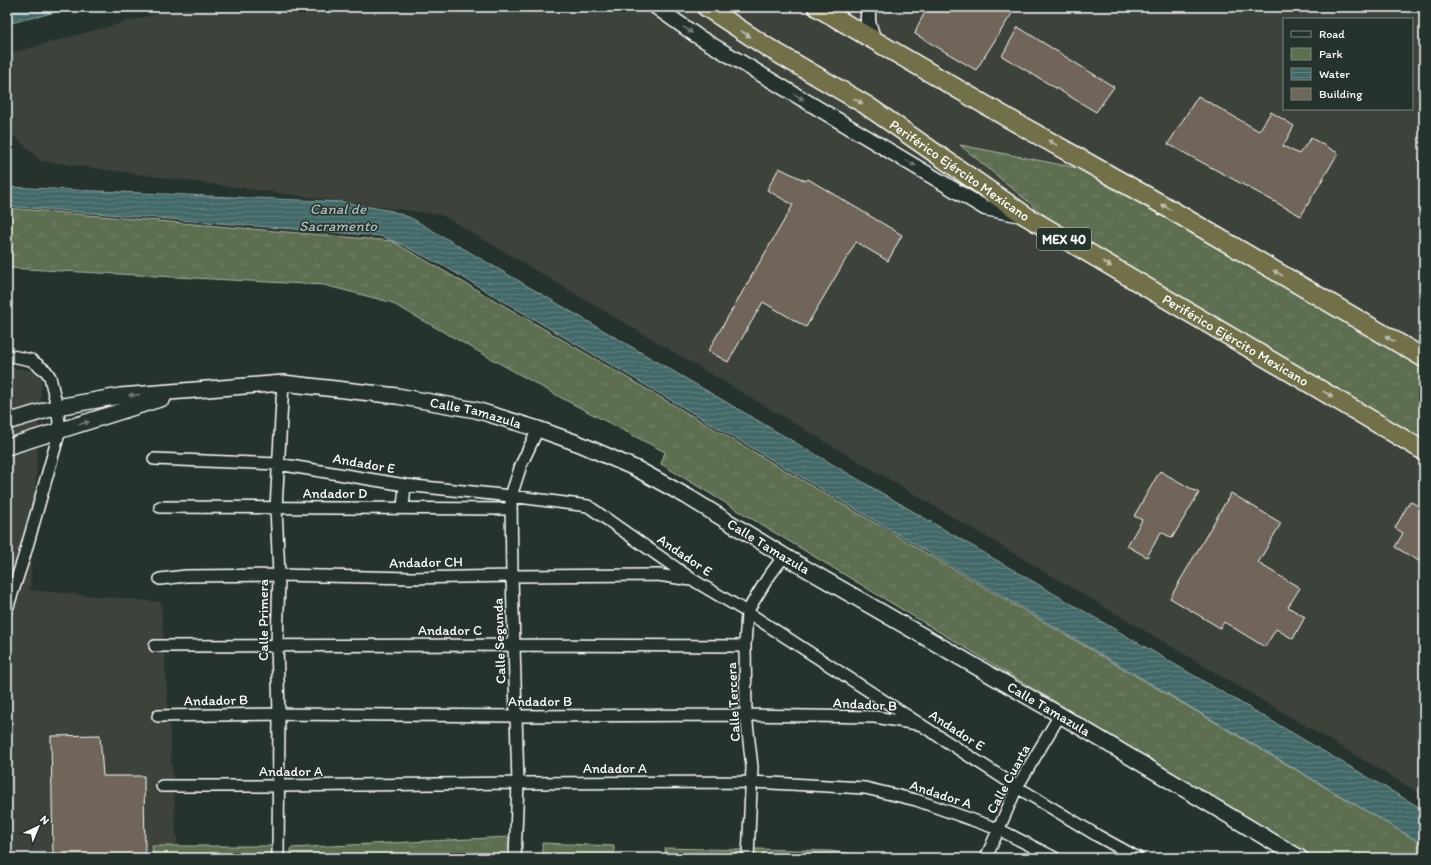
<svg xmlns="http://www.w3.org/2000/svg" width="1431" height="865" viewBox="0 0 1431 865" font-family="Itim,sans-serif">
<style>
.built{fill:#3c423a;fill-rule:evenodd}
.park{fill:url(#park-tufts);stroke:#aeb6a8}
.water{fill:url(#water-rules);stroke:#8ea4a4}
.building{fill:#6f6558;stroke:#fff}
.lines{fill:none;stroke-linecap:round;stroke-linejoin:round}
.minor-casing{stroke:#fff;stroke-width:14}
.tertiary-casing{stroke:#fff;stroke-width:17}
.secondary-casing{stroke:#fff;stroke-width:18}
.trunk-casing{stroke:#fff;stroke-width:21}
.minor{stroke:#26332d;stroke-width:11}
.tertiary{stroke:#26332d;stroke-width:14}
.secondary{stroke:#26332d;stroke-width:15}
.trunk{stroke:#726f4a;stroke-width:18}
.oneway{fill:#727a76}
.oneway2{fill:#c0beae}
.labels{text-anchor:middle;stroke-width:3;stroke-linejoin:round;paint-order:stroke}
.shield{fill:#26332d;stroke:#bec2c0;stroke-width:1}
.shield-label{font-size:13px;font-weight:bold;fill:#fff}
.street-label{font-size:14px;fill:#fff;stroke:#26332d}
.water-label{font-size:15px;font-style:italic;fill:#abb;stroke:#26332d}
</style>
<defs>
<pattern id="park-tufts" width="24" height="20" patternUnits="userSpaceOnUse"><rect width="24" height="20" fill="#5d6e51"/><path d="M3 7l-1-3M5 7V3M7 7l1-3M15 17l-1-3M17 17v-4M19 17l1-3" fill="none" stroke="#75846b"/></pattern>
<pattern id="water-rules" width="6" height="5" patternUnits="userSpaceOnUse"><rect width="6" height="5" fill="#436867"/><path d="M0 2.5h6" fill="none" stroke="#5f7f7e"/></pattern>
</defs>
<rect width="100%" height="100%" fill="#26332d"/>
<filter id="ink" filterUnits="userSpaceOnUse"><feTurbulence type="fractalNoise" baseFrequency=".025" numOctaves="2"/><feDisplacementMap in="SourceGraphic" scale="8" xChannelSelector="R" yChannelSelector="G"/><feConvolveMatrix kernelMatrix="1 2 1 2 8 2 1 2 1" color-interpolation-filters="sRGB"/></filter>
<g filter="url(#ink)">
<path class="built" d="M181 7H1424V796L442 215 41 161 7 130V54ZM1284 19H1412V109H1284Z
M7 367 42 372 30 590 161 602 178 858H7Z"/>
<path class="park" d="M960 145 1098 172 1424 362V446L1060 228Z
M7 208 392 241 527 319 1424 845V858H1314L661 464 665 452 567 401 390 302 324 285 7 268Z
M509 837V858H291V848Z
M542 843 614 846V858H543Z
M152 846H273L274 858H154Z
M665 848 744 850V858H666Z
M756 849 830 851 887 858H757Z"/>
<path class="water" d="M7 7H76L7 24Z
M7 187 342 202 392 211 411 218 1424 810V845L449 269 403 245 381 236 7 206Z"/>
<path class="building" d="M928 7H1031H1016L976 70 915 34 918 25Z
M1018 27 1114 87 1096 112 1002 56Z
M1198 96 1259 131 1271 112 1294 126 1283 146 1299 154 1311 138 1338 153 1301 216 1168 144Z
M779 168 806 181 808 179 902 235 888 261 856 242 806 327 763 302 728 362 708 351 793 205 767 190Z
M1160 471 1199 493 1172 538 1161 532 1147 557 1127 546 1142 520 1134 516Z
M1231 493 1281 523 1258 563 1300 588 1288 607 1305 617 1293 639 1276 629 1265 647 1224 622 1220 628 1170 598Z
M1410 501 1424 510V564L1395 547 1403 533 1395 528Z
M100 735 103 776H144L145 858H53L51 736Z"/>
<g class="lines">
<defs>
<path id="minor" d="M7 355 31 360 46 371 50 377 57 407 60 430 24 557 7 609
M154 459 278 464 405 485 511 496 588 506 693 580 747 612 1017 787 1098 836 1138 858
M160 507 510 509
M403 508 405 485
M160 579 186 576 279 575 411 578 512 576 658 575 691 580
M155 646 515 645 745 646
M158 716 279 714 517 716 746 715 875 717 917 724
M162 786H279L518 783 751 782 865 788 916 800 998 829 1055 858
M278 858 279 714 277 645 279 575 276 508 283 383
M515 858 518 783 512 576 511 496 521 465 538 429
M748 858 752 767 746 715 745 646 747 612 767 579 784 556
M986 858 1017 787 1060 715"/>
<path id="tertiary" d="M656 7 697 36 985 208 1022 215
M868 7V22L874 41"/>
<g id="secondary">
<path id="s1" d="M7 422 57 407 120 396 283 383 397 396 476 410 538 429 580 444 637 469 688 497 784 556 1060 715 1300 858"/>
<path d="M7 447 163 398"/>
</g>
<g id="trunk">
<path id="s2" d="M706 7 767 47 866 105 1026 216 1424 451"/>
<path d="M817 7 1006 117 1161 204 1424 358"/>
</g>
</defs>
<use href="#minor" class="minor-casing"/>
<use href="#tertiary" class="tertiary-casing"/>
<use href="#secondary" class="secondary-casing"/>
<use href="#trunk" class="trunk-casing"/>
<use href="#minor" class="minor"/>
<use href="#tertiary" class="tertiary"/>
<use href="#secondary" class="secondary"/>
<use href="#trunk" class="trunk"/>
</g>
<defs><path id="oneway-solid" d="M-6-.8H1V-3.2L6.5 0L1 3.2V.8H-6Z"/></defs>
<g class="oneway">
<use href="#oneway-solid" transform="translate(688 30) rotate(35)"/>
<use href="#oneway-solid" transform="translate(799 97) rotate(31)"/>
<use href="#oneway-solid" transform="translate(911 163) rotate(31)"/>
<use href="#oneway-solid" transform="translate(134 395) rotate(175)"/>
<use href="#oneway-solid" transform="translate(84 423) rotate(-16)"/>
</g>
<g class="oneway2">
<use href="#oneway-solid" transform="translate(746 34) rotate(33)"/>
<use href="#oneway-solid" transform="translate(858 101) rotate(31)"/>
<use href="#oneway-solid" transform="translate(1053 143) rotate(-151)"/>
<use href="#oneway-solid" transform="translate(1166 207) rotate(-150)"/>
<use href="#oneway-solid" transform="translate(1107 264) rotate(31)"/>
<use href="#oneway-solid" transform="translate(1278 273) rotate(-150)"/>
<use href="#oneway-solid" transform="translate(1390 339) rotate(-150)"/>
<use href="#oneway-solid" transform="translate(1328 394) rotate(30)"/>
</g>
</g>
<g class="labels">
<rect class="shield" x="1037" y="228" width="54" height="22" rx="3"/>
<g class="shield-label">
<text x="1064" y="244">MEX 40</text>
</g>
<g class="street-label">
<text dy="5" stroke="none"><textPath href="#s2" startOffset="302">Periférico Ejército Mexicano</textPath></text>
<text dy="5" stroke="none"><textPath href="#s2" startOffset="626">Periférico Ejército Mexicano</textPath></text>
<text dy="5" stroke="none"><textPath href="#s1" startOffset="475">Calle Tamazula</textPath></text>
<text transform="translate(364 463) rotate(10)" y="5">Andador E</text>
<text x="335" y="498">Andador D</text>
<text dy="5" stroke="none"><textPath href="#s1" startOffset="799">Calle Tamazula</textPath></text>
<text transform="translate(685 555) rotate(34)" y="5">Andador E</text>
<text transform="translate(426 562) rotate(-1)" y="5">Andador CH</text>
<text transform="translate(263 620) rotate(-90)" y="5">Calle Primera</text>
<text x="450" y="635">Andador C</text>
<text transform="translate(499 641) rotate(-92)" y="5">Calle Segunda</text>
<text transform="translate(216 700) rotate(-1)" y="5">Andador B</text>
<text x="540" y="706">Andador B</text>
<text transform="translate(733 702) rotate(-93)" y="5">Calle Tercera</text>
<text transform="translate(865 704) rotate(3)" y="5">Andador B</text>
<text dy="5" stroke="none"><textPath href="#s1" startOffset="1123">Calle Tamazula</textPath></text>
<text transform="translate(957 730) rotate(33)" y="5">Andador E</text>
<text x="615" y="773">Andador A</text>
<text x="291" y="776">Andador A</text>
<text transform="translate(1008 779) rotate(-62)" y="5">Calle Cuarta</text>
<text transform="translate(941 794) rotate(18)" y="5">Andador A</text>
</g>
<g class="water-label">
<text x="338" y="214">Canal de<tspan x="338" dy="17">Sacramento</tspan></text>
</g>
</g>
<rect width="1431" height="865" fill="none" stroke="#26332d" stroke-width="24"/>
<rect x="12" y="12" width="1407" height="841" fill="none" stroke="#fff" stroke-width="1.5" filter="url(#ink)"/>
<rect x="1283" y="18" width="130" height="92" fill="#26332d" stroke="#7d8581"/>
<rect x="1291" y="31" width="20" height="6" fill="#26332d" stroke="#7d8581"/>
<text x="1319" y="38" font-size="12" fill="#ffffff">Road</text>
<rect x="1291" y="48" width="20" height="12" fill="url(#park-tufts)" stroke="#7d8581"/>
<text x="1319" y="58" font-size="12" fill="#ffffff">Park</text>
<rect x="1291" y="68" width="20" height="12" fill="url(#water-rules)" stroke="#7d8581"/>
<text x="1319" y="78" font-size="12" fill="#ffffff">Water</text>
<rect x="1291" y="88" width="20" height="12" fill="#6f6558" stroke="#7d8581"/>
<text x="1319" y="98" font-size="12" fill="#ffffff">Building</text>
<g transform="translate(38 827) rotate(44)" stroke="#26332d" stroke-width="3" paint-order="stroke">
<path d="M0-3L7 15L0 10L-7 15Z" fill="#ffffff"/>
<text y="-6" font-size="11" font-weight="bold" text-anchor="middle" fill="#ffffff">N</text>
</g>
</svg>
